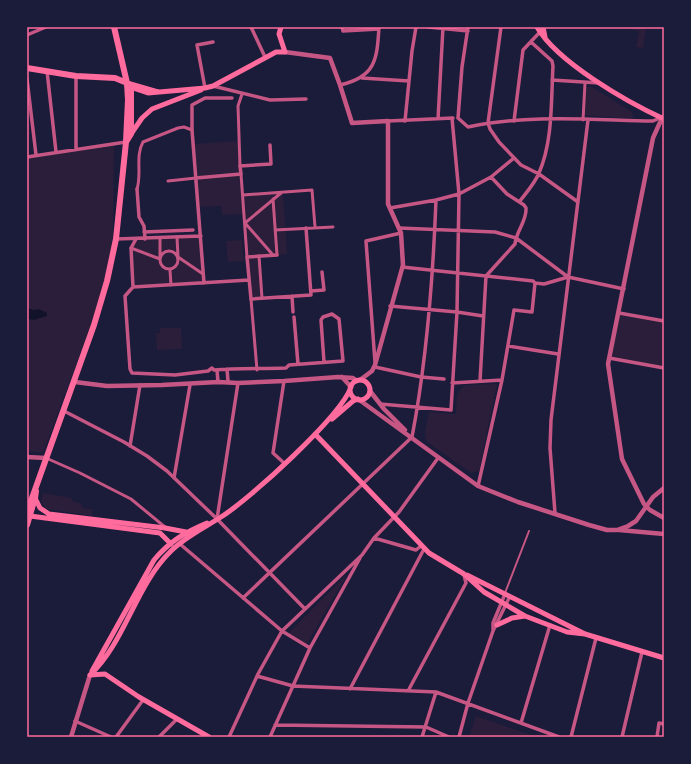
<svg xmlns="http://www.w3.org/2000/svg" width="691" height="764" viewBox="0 0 691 764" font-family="Karla,sans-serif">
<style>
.green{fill:#2a1e3b}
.water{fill:#12122b}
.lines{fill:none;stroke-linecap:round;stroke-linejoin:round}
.service{stroke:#c65784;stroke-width:2}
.pedestrian{stroke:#c65784;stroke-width:3}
.minor{stroke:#c65784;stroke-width:3.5}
.tertiary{stroke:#c65784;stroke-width:4.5}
.secondary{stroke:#ff6b9d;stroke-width:5}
.primary{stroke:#ff6b9d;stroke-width:6}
.neatline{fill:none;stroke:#ff6b9d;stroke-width:1.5}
</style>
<rect width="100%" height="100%" fill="#1b1b3a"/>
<path class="green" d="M620 27H646L643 48 636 47 639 31Z
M585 87H592L632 112 633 117 631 119 583 115Z
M239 141 243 195 283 192 287 254 259 256 262 298 251 299 244 214 222 215 221 206 199 207 193 144Z
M114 145 113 239 104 281 92 323 43 453 27 451V158Z
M201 236 204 283 133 287 131 248 136 239Z
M242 240 244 261 228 262 226 241Z
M619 313 664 321V368L609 358Z
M160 328H181L182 349 157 350 156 333H160Z
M497 384 479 471 471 473 426 441 425 432 429 412 456 414C457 404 455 391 465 385Z
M43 493 71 498 74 502 80 503 83 508 93 509 92 516 46 509 41 501Z
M348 573 307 644 289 633Z
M476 716 537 737H469Z"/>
<path class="water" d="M27 308 34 310 39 309 47 313V316L34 320 28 319Z"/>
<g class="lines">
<path class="service" d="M505 593 529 531"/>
<path class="pedestrian" d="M583 120 585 83
M240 166 238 106 242 94
M241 174 247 257
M168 181 196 178
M137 189C142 174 135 156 143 142L178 128 184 127 192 130
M243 195 312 190 315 227
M273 199 277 255
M275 230 333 227
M177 237 178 257 203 274
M131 248 160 259V238
M160 260a9 9 0 1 1 18 0a9 9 0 1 1-18 0Z
M273 255 245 223 281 193
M259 256 262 298
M170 270 171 285
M251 299 257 370
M46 458 80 473 131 499 165 527"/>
<path class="minor" d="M251 27 265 57
M342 27 343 31 379 29
M428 27 468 31
M501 27 488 123 490 129 499 142 521 165 539 174 578 202
M27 35 46 27
M47 71 56 152
M362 78 409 81
M27 79 36 155
M552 80 599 83
M340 85C376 77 377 59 379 27
M213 86 270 100 306 99
M205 88 197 45 213 42
M458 118 468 127C528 114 592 120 653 121L664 116
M458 118 462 67 468 27
M438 119 443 27
M388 121 453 118
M405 121 412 51 416 27
M514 121 523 50 540 32
M76 149V76
M27 157 126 142
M491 177 514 158
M196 178 241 174 240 166 271 164 270 145
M137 189 139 217 144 226 145 239
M520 201C526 193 535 183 539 173 553 141 551 101 553 66L552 61 531 42
M390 208 436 200 459 194 491 177 507 194 524 205 526 208C527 221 516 231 515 244L486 276 402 267
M399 228 495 232 516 238 568 277 624 289
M144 232 193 230
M116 239 201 236
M136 239 131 248 133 287 125 296 130 369 132 373 175 375 208 371 212 368 214 370C238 368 262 369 286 368L289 365 343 361 339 319 332 314 323 317 321 320 324 362
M277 255 247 257 251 299 311 295 306 228
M204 283 192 130V105L205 98H232
M133 287 249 280
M311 291 324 290 322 272
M292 296 293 312
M390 306 457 312 483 316
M619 313 664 321
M294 317 298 364
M508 346 558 354
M609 358 664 368
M375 362 366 241 401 233
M375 367 421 377 444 379
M227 369 228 381
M217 370 218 382
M284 381 273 453 284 463
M480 381 486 276 533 281 535 283
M452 383 502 380
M380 404 451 410 457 312 459 194 452 118
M64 411 124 442 147 456 167 471 217 519 305 609
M130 446 140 385
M174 478 190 385
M478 486 502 380 514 310 532 312 535 283 544 284 568 277
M555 513 550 448 551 420 588 120
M217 519 238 383
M374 538 416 550 421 546
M180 544 282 631 310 648
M243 598 412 437C427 359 433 279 436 200
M493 630V623L505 594
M257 676 293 686 436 692 559 737
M350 689 424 549
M408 691 466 583 464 575
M75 721 111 737
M521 723 550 625
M275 725 426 727 449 737
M116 737 143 700
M159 737 176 720
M229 737 258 674 282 631 362 555 374 538 399 512 438 458
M270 737 310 648 360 558
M422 737 436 692
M459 737 468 703 493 631 510 596
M571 737 596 638
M622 737 642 652
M657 737 659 723 664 724"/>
<path class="tertiary" d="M285 52 330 58 340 85 352 123 388 121V204L401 233 403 265 375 365 372 371 360 380
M662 118 653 138 608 364 622 459 644 504 650 510 664 518
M342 377 351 387
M75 382 107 386 162 385 218 382 238 383 284 381 338 377 353 378 357 381
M370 391 384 409 405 430
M358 399 478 486 518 502 589 525 607 530H617L628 526 636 521 653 497 664 488
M27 457 46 458
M619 530 664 534
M71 737 90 675"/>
<path class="secondary" d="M537 27C557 62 627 102 664 119
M543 27 545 37
M127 83 158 92
M127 86 148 93 205 88 213 86 276 52H285L279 34 281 27
M131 134 142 118 152 109 201 90
M350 390a10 10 0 1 1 20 0a10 10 0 1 1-20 0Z
M332 419 353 401 358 399
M315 434 429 553 464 574 484 592 525 616 567 632 585 634
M35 498 40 508 49 514 165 528 186 532
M30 516 160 533 171 544
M467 575 585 634 664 658
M497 625 512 618 525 616
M92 671 154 560C169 542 185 532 207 523
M90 675C126 641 135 586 171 551 185 537 204 528 221 517 250 499 341 416 351 387
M90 675 105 674 139 697 209 737"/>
<path class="primary" d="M27 68 76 76 115 78 127 83
M126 142 131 134V91
M27 512 94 325 107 281 116 239 126 142 128 100 127 83 114 27
M27 525 35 498 36 491"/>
</g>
<rect width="691" height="764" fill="none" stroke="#1b1b3a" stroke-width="56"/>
<rect x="28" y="28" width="635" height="708" class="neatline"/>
</svg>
